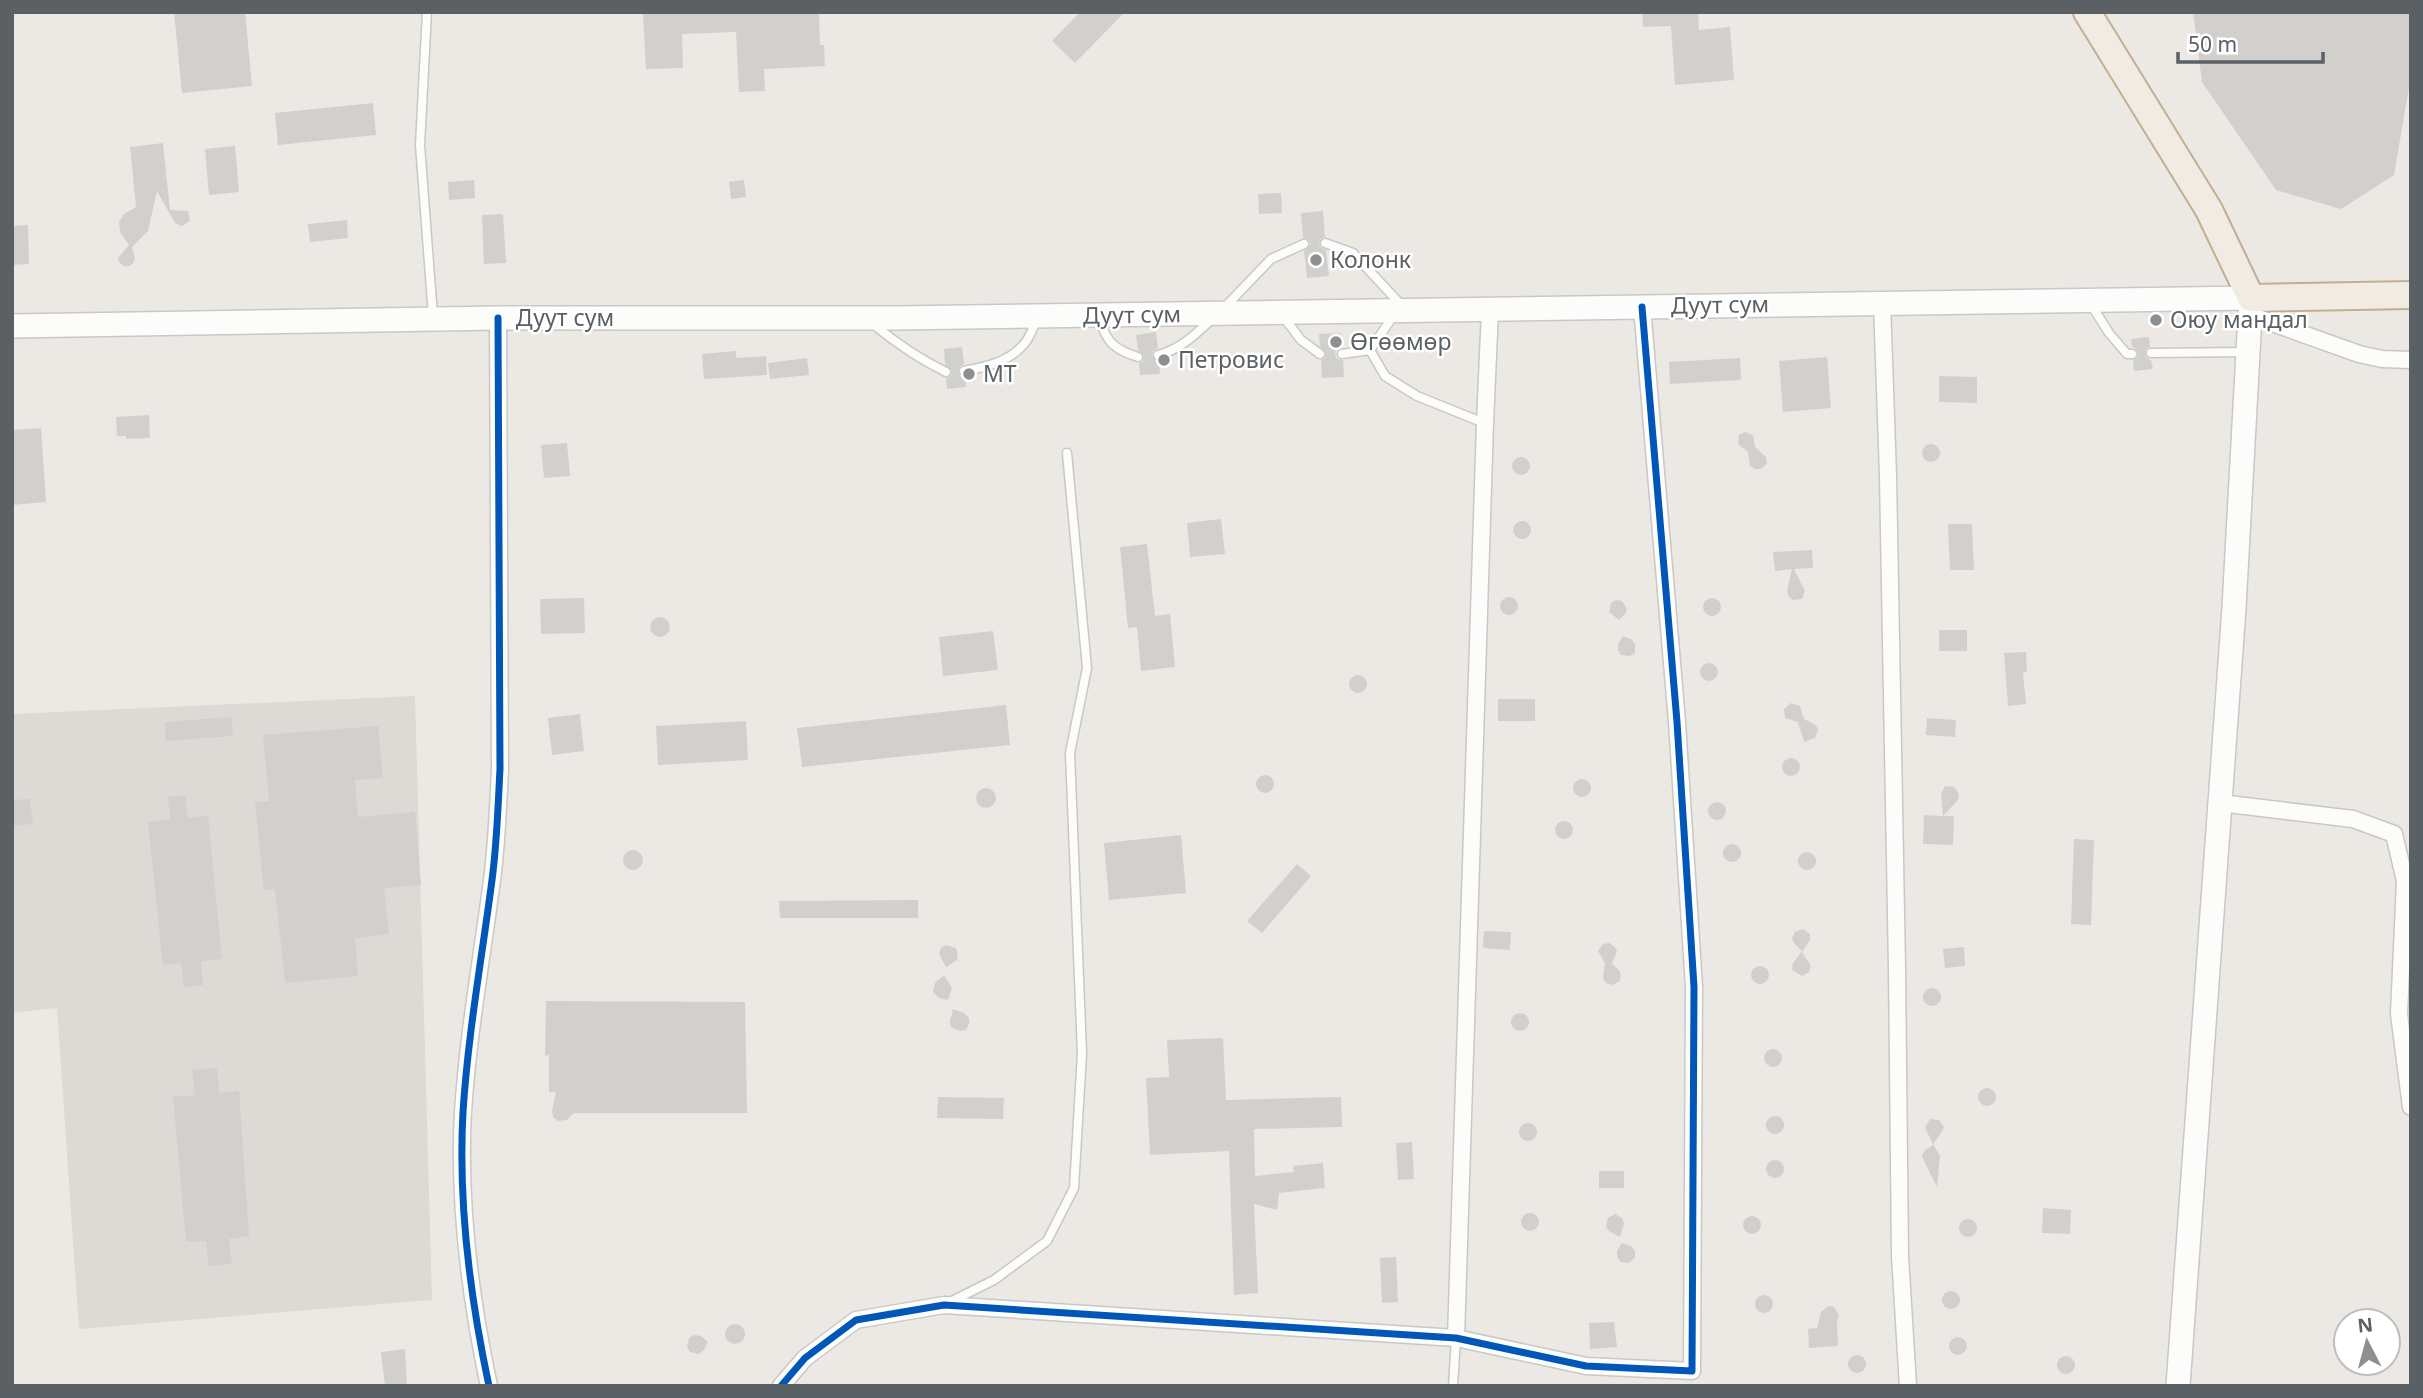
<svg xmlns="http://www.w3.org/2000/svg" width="2423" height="1398" viewBox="0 0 2423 1398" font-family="'Noto Sans',sans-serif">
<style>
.industrial{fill:#dddad5}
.building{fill:#d2d0cd}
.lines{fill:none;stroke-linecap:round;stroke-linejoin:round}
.service-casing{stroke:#c8c8c7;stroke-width:11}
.minor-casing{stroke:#c8c8c7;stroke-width:19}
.secondary-casing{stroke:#c9c8c8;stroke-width:26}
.trunk-casing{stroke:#c3ae92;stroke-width:30}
.service{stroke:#fcfcfb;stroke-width:8}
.minor{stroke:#fcfcfb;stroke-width:16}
.secondary{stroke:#fcfcfb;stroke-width:23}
.trunk{stroke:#f0ece4;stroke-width:26}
.cycleway-casing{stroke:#fff;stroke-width:11}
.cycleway{stroke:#0057b8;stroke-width:7}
.poi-dot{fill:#8d9091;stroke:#fff;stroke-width:2.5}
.labels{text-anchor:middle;stroke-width:5;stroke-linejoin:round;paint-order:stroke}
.poi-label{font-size:23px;fill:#5a6064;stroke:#fff;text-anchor:start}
.street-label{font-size:23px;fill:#5a6064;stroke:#fff}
</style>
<rect width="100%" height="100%" fill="#ece9e4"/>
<path class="industrial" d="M415 696 432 1300 79 1329 57 1008 12 1013V714Z"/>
<path class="building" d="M174 12H245L252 86 182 93Z
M643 12H819L820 45H824L825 66 764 69 765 91 739 92 736 32 682 34 683 68 646 69Z
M1080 12H1125L1075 63 1052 41Z
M1642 12H1698L1699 30 1730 27 1734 80 1675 85 1671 26 1643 27Z
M2193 12H2411V76L2394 175 2341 209 2276 190 2202 82Z
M373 103 376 135 278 145 275 113Z
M163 143 170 210 188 211 190 221 182 226 175 223 157 191 148 231 132 247 135 257 134 262 130 266H124L120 263 118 258 129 245 120 232 119 222 124 214 136 207 130 147Z
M235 146 239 192 209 195 205 149Z
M474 180 475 198 449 200 448 182Z
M744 180 746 197 731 199 729 182Z
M1281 193 1282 213 1259 214 1258 194Z
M1323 211 1325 237 1320 239 1319 243 1321 248 1326 250 1329 276 1307 278 1304 251 1311 244 1308 239 1303 238 1301 213Z
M503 214 506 263 484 264 482 215Z
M347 220 348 238 310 242 308 224Z
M28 225 29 264 12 265V226Z
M1156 332 1158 348 1153 351 1152 356 1159 361 1160 374 1140 375 1139 363 1143 361 1144 356 1138 350 1136 335Z
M1341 333 1342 347 1337 349 1335 354 1337 359 1343 360 1344 377 1322 378 1321 360 1325 358 1326 354 1320 346 1319 334Z
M2149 337 2150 347 2146 349 2145 354 2147 358 2151 360 2153 369 2134 371 2133 360 2137 358 2138 353 2136 349 2132 347 2131 339Z
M962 347 964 364 959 367 958 372 960 376 965 377 966 387 947 389 946 378 951 376 952 371 945 364 944 349Z
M736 351V358L766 356 767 375 704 379 702 354Z
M1827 357 1831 408 1783 412 1779 361Z
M807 358 809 375 770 379 768 363Z
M1740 358 1741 380 1670 384 1669 362Z
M1939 376 1977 377V403L1939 402Z
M149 415 150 438 126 439V436H117L116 417Z
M41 428 46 502 12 505V430Z
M1745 432 1753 435 1755 447 1766 457 1767 463 1761 469H1755L1750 466 1748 452 1738 444 1739 435Z
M567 443 570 476 544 478 541 445Z
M1922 453a9 9 0 1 1 18 0a9 9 0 1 1-18 0Z
M1512 466a9 9 0 1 1 18 0a9 9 0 1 1-18 0Z
M1221 519 1225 554 1190 557 1187 523Z
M1513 530a9 9 0 1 1 18 0a9 9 0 1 1-18 0Z
M1948 524H1972L1974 570H1950Z
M1147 544 1155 616 1170 614 1175 667 1141 671 1137 627 1128 628 1120 547Z
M1812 550 1813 568 1794 569 1805 591 1802 599 1793 600 1789 597 1787 591 1792 569 1775 571 1773 552Z
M1500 606a9 9 0 1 1 18 0a9 9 0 1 1-18 0Z
M1703 607a9 9 0 1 1 18 0a9 9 0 1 1-18 0Z
M584 598 585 633 541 634 540 599Z
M1616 600 1622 601 1627 609 1625 614 1619 620 1609 612 1611 603Z
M650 627a10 10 0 1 1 20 0a10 10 0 1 1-20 0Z
M1939 630H1967V651H1939Z
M993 631 998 670 943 676 939 637Z
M1623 636 1631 639 1635 644V653L1630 656 1621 655 1618 650V644Z
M2026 652 2027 672 2023 673 2026 704 2008 706 2004 653Z
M1700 672a9 9 0 1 1 18 0a9 9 0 1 1-18 0Z
M1349 684a9 9 0 1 1 18 0a9 9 0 1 1-18 0Z
M1498 699H1535V721H1498Z
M1791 703 1800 706 1804 719 1816 725 1818 730 1815 738 1804 742 1798 722 1785 718 1784 709Z
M1006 705 1010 745 802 767 797 728Z
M580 714 584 751 552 755 548 718Z
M231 717 233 736 166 741 165 722Z
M1927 718 1956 720 1955 737 1926 735Z
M746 721 748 760 658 765 656 726Z
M378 726 383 778 355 780 358 817 415 812 421 885 384 888 389 934 355 938 358 976 285 983 275 889 264 890 255 802 269 801 263 735Z
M1782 767a9 9 0 1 1 18 0a9 9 0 1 1-18 0Z
M1256 784a9 9 0 1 1 18 0a9 9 0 1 1-18 0Z
M1573 788a9 9 0 1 1 18 0a9 9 0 1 1-18 0Z
M1945 786 1954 787 1959 794 1958 800 1943 816H1954L1953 845 1923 844 1924 815 1943 816 1941 794Z
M976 798a10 10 0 1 1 20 0a10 10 0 1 1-20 0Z
M185 795 188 818 208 815 222 959 201 961 203 985 184 987 181 963 163 965 148 822 170 819 168 797Z
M30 799 33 824 12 826V800Z
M1708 811a9 9 0 1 1 18 0a9 9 0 1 1-18 0Z
M1555 830a9 9 0 1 1 18 0a9 9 0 1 1-18 0Z
M1181 835 1186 893 1109 900 1104 843Z
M2074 839 2094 840 2091 925 2071 924Z
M1723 853a9 9 0 1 1 18 0a9 9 0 1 1-18 0Z
M623 860a10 10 0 1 1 20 0a10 10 0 1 1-20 0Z
M1798 861a9 9 0 1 1 18 0a9 9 0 1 1-18 0Z
M1297 864 1311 876 1262 933 1247 921Z
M918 900V918H780L779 901Z
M1803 929 1810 934V940L1802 952 1811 966 1809 972 1802 976 1792 970 1793 963 1802 951 1794 943 1792 938 1795 932Z
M1484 931 1511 932 1510 950 1483 948Z
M1609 943 1614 946 1617 951 1612 964 1619 970 1621 975 1620 981 1612 985 1606 983 1603 978 1605 963 1598 951 1603 944Z
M946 945 956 948 958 954 957 960 946 967 939 954 941 948Z
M1964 947 1965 966 1945 968 1943 949Z
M1751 975a9 9 0 1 1 18 0a9 9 0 1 1-18 0Z
M944 975 952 988 948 1000 939 998 933 992 935 983Z
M1923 997a9 9 0 1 1 18 0a9 9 0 1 1-18 0Z
M546 1001 745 1002 747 1113H574L567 1120 558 1121 553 1117 552 1111 556 1092H549V1055L545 1056Z
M953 1009 964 1013 969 1018V1024L966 1030 960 1031 951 1027 950 1021Z
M1511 1022a9 9 0 1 1 18 0a9 9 0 1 1-18 0Z
M1223 1038 1226 1100 1341 1097 1342 1127 1254 1129 1255 1176 1294 1172 1293 1166 1323 1163 1325 1188 1279 1193 1277 1210 1254 1204 1258 1293 1234 1295 1229 1151 1150 1155 1146 1078 1169 1077 1167 1040Z
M1764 1058a9 9 0 1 1 18 0a9 9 0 1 1-18 0Z
M217 1068 219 1093 239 1091 249 1236 229 1239 232 1264 209 1266 206 1241 186 1242 173 1097 195 1095 192 1070Z
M1978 1097a9 9 0 1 1 18 0a9 9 0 1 1-18 0Z
M938 1097 1004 1098 1003 1119 937 1118Z
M1766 1125a9 9 0 1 1 18 0a9 9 0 1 1-18 0Z
M1930 1119 1939 1120 1944 1127 1942 1132 1933 1144 1940 1156 1937 1187 1922 1157 1924 1151 1933 1145 1925 1127Z
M1519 1132a9 9 0 1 1 18 0a9 9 0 1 1-18 0Z
M1412 1142 1414 1179 1398 1180 1396 1143Z
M1766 1169a9 9 0 1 1 18 0a9 9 0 1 1-18 0Z
M1599 1171H1624V1188H1599Z
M2043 1208 2071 1210 2070 1234 2042 1233Z
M1521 1222a9 9 0 1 1 18 0a9 9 0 1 1-18 0Z
M1615 1214 1622 1218 1624 1223 1620 1237 1609 1231 1606 1227 1608 1218Z
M1743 1225a9 9 0 1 1 18 0a9 9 0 1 1-18 0Z
M1959 1228a9 9 0 1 1 18 0a9 9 0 1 1-18 0Z
M1622 1243 1631 1246 1635 1251V1257L1629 1263 1621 1262 1617 1257V1251Z
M1396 1257 1398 1302 1382 1303 1380 1258Z
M1942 1300a9 9 0 1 1 18 0a9 9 0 1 1-18 0Z
M1755 1304a9 9 0 1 1 18 0a9 9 0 1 1-18 0Z
M1828 1306 1834 1307 1839 1315 1837 1321 1838 1346 1809 1348 1808 1329 1817 1328 1821 1312Z
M1614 1322 1617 1347 1590 1349 1589 1323Z
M725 1334a10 10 0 1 1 20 0a10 10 0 1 1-20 0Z
M694 1335 701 1336 708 1342 704 1350 699 1354 690 1352 687 1347 689 1338Z
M1949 1346a9 9 0 1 1 18 0a9 9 0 1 1-18 0Z
M405 1349 407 1386H385L381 1352Z
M1848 1364a9 9 0 1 1 18 0a9 9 0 1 1-18 0Z
M2057 1365a9 9 0 1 1 18 0a9 9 0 1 1-18 0Z"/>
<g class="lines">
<defs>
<path id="service" d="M427 12 420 145 433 316
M1325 243 1353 253 1403 307
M2090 303 2109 333 2127 354H2132
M1225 307 1271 259 1304 244
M1282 315 1301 340 1320 354
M1099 318C1106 342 1115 350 1138 357
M873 324C896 343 919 359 946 372
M1370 350 1385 376 1417 396 1484 423
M2151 353 2246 352
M1342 354 1370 350 1394 315
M1158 355C1181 349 1196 334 1213 318
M964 371C986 367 1009 362 1024 344 1030 338 1033 327 1037 319
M950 1302 994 1280 1047 1241 1074 1188 1082 1053 1070 753 1087 668 1067 453
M1453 1386 1456 1338"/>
<path id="minor" d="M1882 302 1888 476 1897 968 1900 1256 1908 1386
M2250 315 2359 354 2382 359 2411 360
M2220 803 2353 819 2394 834 2405 881 2399 1014 2411 1107
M1456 1338 1485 423 1490 310
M489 1386C470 1297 458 1202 463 1112 468 1034 482 957 492 880 497 843 498 806 500 769L498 318
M781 1386 805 1358 856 1320 944 1305 1456 1338 1586 1366 1692 1371 1694 987 1677 722 1642 307"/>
<path id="secondary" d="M12 326 498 318H895L2251 298 2234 608 2178 1386"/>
<path id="trunk" d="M2087 12 2209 210 2251 298 2411 295"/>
</defs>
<use href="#service" class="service-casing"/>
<use href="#minor" class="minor-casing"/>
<use href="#secondary" class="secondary-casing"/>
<use href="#trunk" class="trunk-casing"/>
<use href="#service" class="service"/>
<use href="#minor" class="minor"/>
<use href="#secondary" class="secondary"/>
<use href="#trunk" class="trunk"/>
<defs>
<path id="cycleway" d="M489 1386C470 1297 458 1202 463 1112 468 1034 482 957 492 880 497 843 498 806 500 769L498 318
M781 1386 805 1358 856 1320 944 1305 1456 1338 1586 1366 1692 1371 1694 987 1677 722 1642 307"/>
</defs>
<use href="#cycleway" class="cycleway-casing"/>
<use href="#cycleway" class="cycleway"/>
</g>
<g class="poi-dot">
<circle cx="1316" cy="260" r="7"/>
<circle cx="2156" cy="320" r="7"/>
<circle cx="1336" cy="342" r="7"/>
<circle cx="1164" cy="360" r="7"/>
<circle cx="969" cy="374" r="7"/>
</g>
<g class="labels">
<g class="poi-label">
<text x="1330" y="268">Колонк</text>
<text x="2170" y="328">Оюу мандал</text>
<text x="1350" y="350">Өгөөмөр</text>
<text x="1178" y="368">Петровиc</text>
<text x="983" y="382">MT</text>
</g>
<g class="street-label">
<text transform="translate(1720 305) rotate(-1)" y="8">Дуут сум</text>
<text transform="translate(1132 315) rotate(-1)" y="8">Дуут сум</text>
<text x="565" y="326">Дуут сум</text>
</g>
</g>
<rect width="2423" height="1398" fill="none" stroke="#5a6064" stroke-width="28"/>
<g transform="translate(2367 1342) rotate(354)"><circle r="33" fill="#ffffff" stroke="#bdbfc1" stroke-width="2"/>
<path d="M0-5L12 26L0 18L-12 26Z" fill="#8d9091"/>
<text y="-10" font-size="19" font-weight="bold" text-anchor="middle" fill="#5a6064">N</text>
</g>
<path d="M2178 52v10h145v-10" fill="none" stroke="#5a6064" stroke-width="3.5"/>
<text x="2188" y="52" font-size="21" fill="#5a6064" stroke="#ffffff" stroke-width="5" paint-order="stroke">50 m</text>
</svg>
